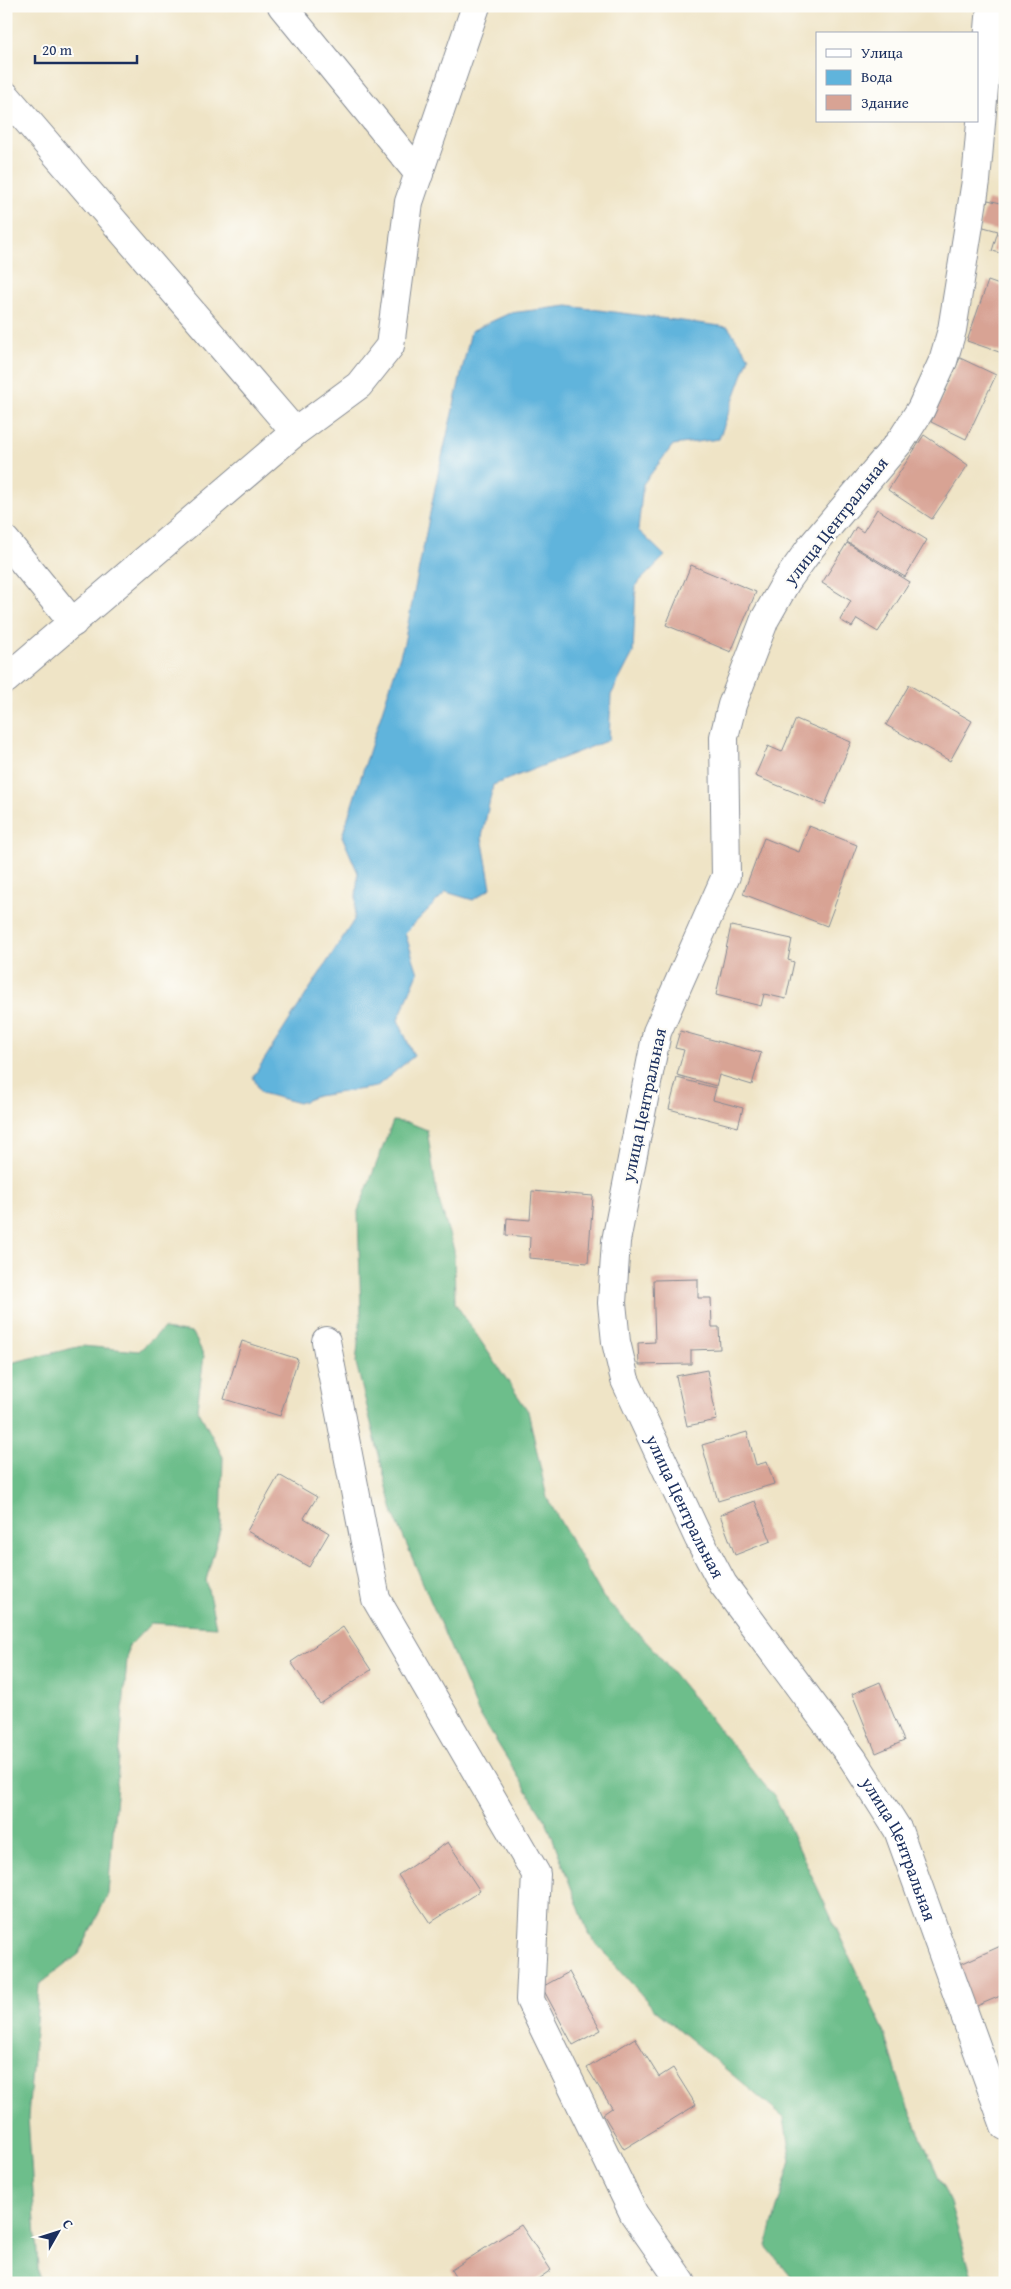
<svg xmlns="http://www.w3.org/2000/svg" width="1011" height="2289" viewBox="0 0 1011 2289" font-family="'Gentium Book Plus',serif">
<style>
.forest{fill:#6dbe8b;stroke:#447674}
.water{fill:#60b4dc;stroke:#3e729d}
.building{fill:#d8a394}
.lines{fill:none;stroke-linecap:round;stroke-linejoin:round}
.street-casing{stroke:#858a92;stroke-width:30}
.street{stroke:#fff;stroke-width:28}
.labels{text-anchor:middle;stroke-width:4.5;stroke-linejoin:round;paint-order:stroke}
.street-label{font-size:18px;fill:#1b2f5e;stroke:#fdfcf7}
</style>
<rect width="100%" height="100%" fill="#fdfcf7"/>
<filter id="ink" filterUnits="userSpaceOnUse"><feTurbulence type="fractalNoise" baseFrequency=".02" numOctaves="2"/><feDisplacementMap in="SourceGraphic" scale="10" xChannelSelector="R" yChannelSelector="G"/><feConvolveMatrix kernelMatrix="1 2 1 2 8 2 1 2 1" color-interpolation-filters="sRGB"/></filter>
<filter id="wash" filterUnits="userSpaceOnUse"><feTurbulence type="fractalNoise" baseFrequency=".0096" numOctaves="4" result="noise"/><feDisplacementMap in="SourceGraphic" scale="20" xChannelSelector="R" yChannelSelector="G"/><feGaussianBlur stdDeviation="1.12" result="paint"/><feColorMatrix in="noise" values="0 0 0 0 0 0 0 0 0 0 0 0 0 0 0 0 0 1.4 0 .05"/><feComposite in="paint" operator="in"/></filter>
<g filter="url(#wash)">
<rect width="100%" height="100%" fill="#efe4c6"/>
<path class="forest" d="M393 1121 410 1123 427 1130 437 1194 454 1250 455 1303 528 1411 547 1498 603 1597 653 1649 776 1799 884 2031 907 2105 950 2203 974 2283H796L766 2246 791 2161 784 2118 654 2009 589 1935 547 1823 477 1710 394 1515 356 1363 361 1315 358 1211Z
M163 1329 193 1333 204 1356 197 1408 223 1457 221 1526 206 1580 216 1627 151 1623 128 1647 108 1894 79 1954 39 1985 28 2117 39 2283H6V1364L82 1346 139 1351Z"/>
<path class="water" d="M568 306 728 327 749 357 719 439 673 445 643 484 638 530 665 556 636 585 633 653 611 695 609 740 493 785 482 837 491 888 473 900 446 892 405 933 418 973 398 1020 414 1056 376 1087 317 1096 299 1103 261 1093 253 1077 354 920 358 873 342 836 404 643 436 483 471 331 510 313Z"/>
<g id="blocks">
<path class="building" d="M988 200 1005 204V254L992 251 998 231 980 226Z
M988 281 1005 287V354L967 341Z
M960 358 996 375 966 439 931 422Z
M924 435 968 465 932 519 888 490Z
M877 509 927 540 905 577 847 542 856 527 863 532Z
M847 543 910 582 878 632 857 619 852 627 840 620 851 601 822 583Z
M691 565 756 592 731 652 666 625Z
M909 685 972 721 950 761 886 725Z
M796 719 851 742 825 805 755 776 768 746 782 752Z
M809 826 857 845 827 926 743 894 764 838 799 852Z
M731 926 792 939 788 960 794 962 786 999 764 994 761 1006 716 995Z
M680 1031 761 1053 752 1085 719 1075 716 1086 677 1075 684 1050 675 1048Z
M677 1078 716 1088 713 1100 743 1108 738 1127 669 1109Z
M532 1191 593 1196 588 1263 529 1258 530 1237 506 1235 507 1218 530 1220Z
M698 1279V1298H711L712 1327H719L720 1349 691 1350V1364L639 1365 638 1343 655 1342 653 1280Z
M242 1341 298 1359 280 1416 224 1399Z
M707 1370 717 1420 687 1426 676 1376Z
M747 1432 756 1465 767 1462 774 1484 718 1501 702 1445Z
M279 1475 317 1497 304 1518 329 1533 309 1567 247 1531Z
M755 1501 771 1541 735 1555 720 1515Z
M343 1627 371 1670 320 1704 291 1662Z
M880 1682 904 1741 876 1753 852 1694Z
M448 1842 480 1891 430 1923 398 1875Z
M1005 1944V1994L972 2008 954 1967Z
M569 1972 601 2030 573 2045 542 1987Z
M635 2038 659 2077 673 2068 696 2105 624 2149 603 2114 612 2108 587 2068Z
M521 2225 551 2270 532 2283H452L457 2280 451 2270Z"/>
</g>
</g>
<g filter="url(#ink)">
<use href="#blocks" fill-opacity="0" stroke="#858a92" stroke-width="1"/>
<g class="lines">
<defs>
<g id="street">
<path d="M282 6 419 174"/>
<path id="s1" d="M991 6 976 181 952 330 943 361 921 409 902 439 811 547 786 582 765 619 732 705 724 737 726 876 657 1032 616 1241 612 1303 616 1342 625 1380 699 1539 723 1584 853 1759 898 1830 1005 2126"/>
<path d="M6 96 295 432"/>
<path d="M6 541 73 623"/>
<path d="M6 679 295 432 359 385 390 346 409 202 476 6"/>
<path d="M326 1341 376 1599 536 1874 530 2000 634 2214 682 2283"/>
</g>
</defs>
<use href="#street" class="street-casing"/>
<use href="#street" class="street"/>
</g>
</g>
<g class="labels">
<g class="street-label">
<text transform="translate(836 521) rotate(-52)" y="6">улица Центральная</text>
<text transform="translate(644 1105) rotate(-78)" y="6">улица Центральная</text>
<text dy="6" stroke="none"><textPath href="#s1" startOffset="1602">улица Центральная</textPath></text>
<text dy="6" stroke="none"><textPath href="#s1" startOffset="2008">улица Центральная</textPath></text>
</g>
</g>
<rect width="1011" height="2289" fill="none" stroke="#fdfcf7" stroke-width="25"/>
<rect x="816" y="32" width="162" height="90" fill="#fdfcf7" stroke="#a3aaba"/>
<rect x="826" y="49" width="25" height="8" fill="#ffffff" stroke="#a3aaba"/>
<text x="861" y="58" font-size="15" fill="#1b2f5e">Улица</text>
<rect x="826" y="70" width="25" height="15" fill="#60b4dc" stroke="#a3aaba"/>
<text x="861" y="82" font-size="15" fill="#1b2f5e">Вода</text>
<rect x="826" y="95" width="25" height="15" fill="#d8a394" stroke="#a3aaba"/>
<text x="861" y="108" font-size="15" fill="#1b2f5e">Здание</text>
<g transform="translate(58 2232) rotate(51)" stroke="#fdfcf7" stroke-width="4" paint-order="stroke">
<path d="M0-4L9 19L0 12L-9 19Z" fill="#1b2f5e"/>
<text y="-8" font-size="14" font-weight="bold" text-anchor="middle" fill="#1b2f5e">С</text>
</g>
<path d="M35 55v8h102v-8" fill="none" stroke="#1b2f5e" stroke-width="2.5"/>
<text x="42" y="55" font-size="15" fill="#1b2f5e" stroke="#fdfcf7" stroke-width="4" paint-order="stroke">20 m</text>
</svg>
